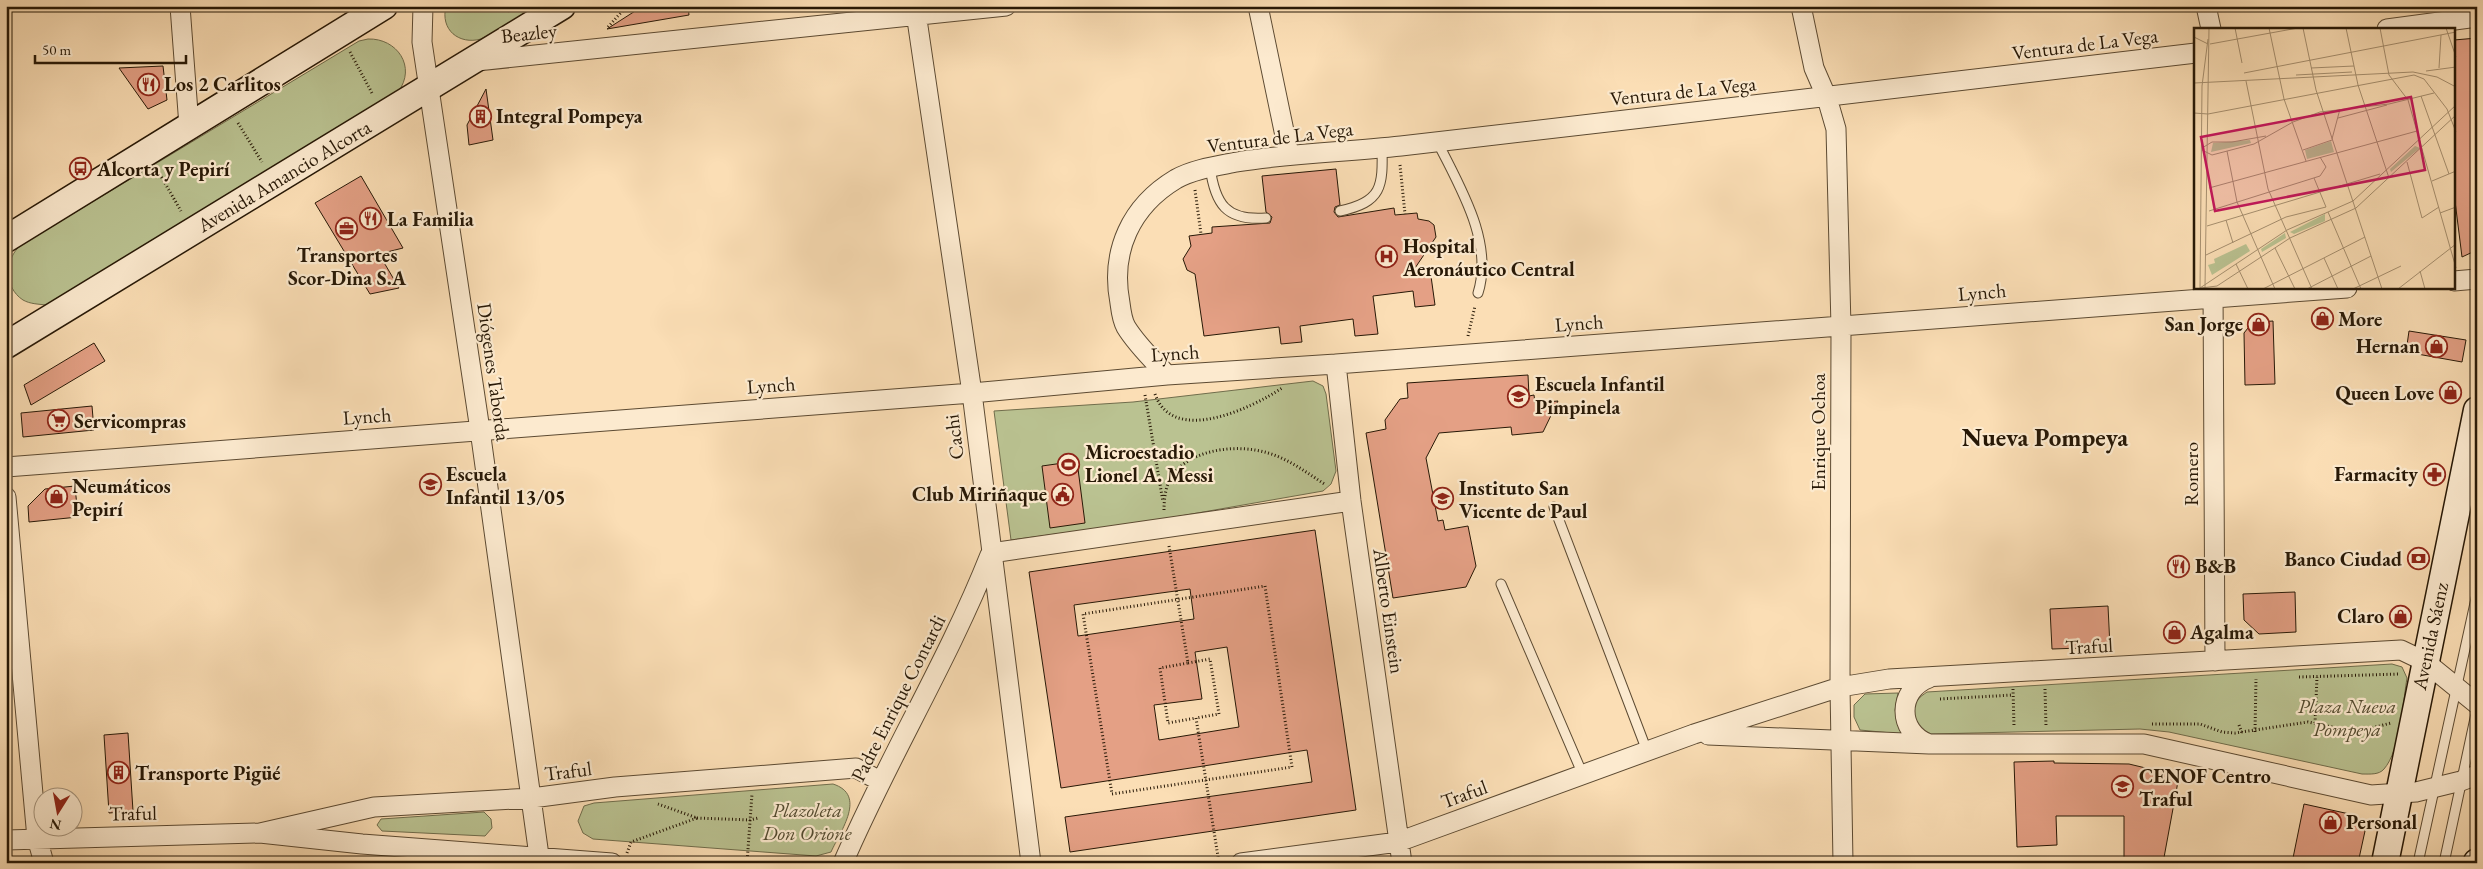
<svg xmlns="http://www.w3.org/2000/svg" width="2483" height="869" viewBox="0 0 2483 869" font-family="'EB Garamond',serif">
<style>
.green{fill:#bac291;stroke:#706d4c}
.building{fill:#e4a085;stroke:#271806;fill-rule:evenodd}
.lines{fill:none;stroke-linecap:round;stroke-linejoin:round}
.lane-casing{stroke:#5c4a32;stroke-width:11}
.street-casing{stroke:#5c4a32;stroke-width:21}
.secondary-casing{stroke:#271806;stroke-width:29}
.path{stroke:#271806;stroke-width:3;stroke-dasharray:1 2.5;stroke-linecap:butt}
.lane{stroke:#fceacf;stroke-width:9}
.street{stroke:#fceacf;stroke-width:19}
.secondary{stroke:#fceacf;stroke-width:26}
.labels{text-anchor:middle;stroke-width:4.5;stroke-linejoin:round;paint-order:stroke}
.street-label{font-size:20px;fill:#271806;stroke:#fceacf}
.poi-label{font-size:20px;font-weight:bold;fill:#271806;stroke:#fceacf;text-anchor:start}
.park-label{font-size:20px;font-style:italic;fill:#534b30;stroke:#fceacf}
.district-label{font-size:25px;font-weight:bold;fill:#271806;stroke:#fceacf}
.inset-road{fill:none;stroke:#a68f6f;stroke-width:1}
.view{fill:#c2185b;fill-opacity:0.15;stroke:#c2185b;stroke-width:2.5}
.inset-edge{fill:none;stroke:#271806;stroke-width:2.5}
</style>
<rect width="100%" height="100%" fill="#fbdeb5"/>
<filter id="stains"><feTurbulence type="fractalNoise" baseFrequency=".004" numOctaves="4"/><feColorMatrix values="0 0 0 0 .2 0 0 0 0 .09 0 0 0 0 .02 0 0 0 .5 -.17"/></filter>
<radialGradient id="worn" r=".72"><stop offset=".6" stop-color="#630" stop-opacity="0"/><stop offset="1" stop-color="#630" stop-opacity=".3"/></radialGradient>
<path class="green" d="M446 6H540L481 39C459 45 440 30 446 6Z
M368 39C397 38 417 67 398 92L46 305C38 304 30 304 23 300 3 287 5 258 21 245L359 41Z
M1313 381 1323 386 1326 394 1336 471 1331 484 1323 491 1146 522 1011 540 994 411 1133 402Z
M2392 664 2402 667 2407 678C2403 702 2400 751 2384 769 2379 775 2370 774 2362 774L2169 732 2140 729 1931 734 1916 727C1910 709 1911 703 1927 692Z
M1898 693 1895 710 1902 734 1860 730 1854 717V705L1865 694Z
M833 784C867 795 841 830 831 852L816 856 593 839 583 833 578 821 584 806 594 803Z
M484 812 491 819 492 828 485 836 382 831 377 825 381 819Z"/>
<path class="building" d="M643 6H688L689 15 607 29Z
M2477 38V250L2462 257 2454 193V40Z
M163 66 167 100 148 109 119 68Z
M486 89 493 140 469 145 467 125Z
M1336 169 1340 205 1335 207 1334 212 1338 217 1394 208 1395 215 1417 213 1418 219 1429 221 1434 225 1436 237 1413 271 1430 269 1435 305 1415 307 1413 291 1373 296 1378 334 1355 336 1353 319 1300 326 1302 342 1281 344 1279 327 1204 336 1195 274 1187 270 1183 259 1191 246 1189 236 1212 233V227L1270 223 1272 217 1266 212 1262 176Z
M361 176 403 248 379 254 399 288 370 294 315 203Z
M2273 321 2275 384 2245 385 2244 333 2248 328 2259 322Z
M2409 331 2466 340 2462 362 2406 352Z
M94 343 105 361 31 405 24 385Z
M1528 375 1529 396 1534 395 1535 403 1558 401 1543 432 1512 435 1511 427 1439 433 1426 458 1438 521 1443 520 1445 530 1468 526 1476 566 1466 587 1393 598 1366 433 1386 429 1385 420 1400 399 1408 398 1407 383Z
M92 406 94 430 23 437 21 413Z
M1077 461 1085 523 1050 528 1042 466Z
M75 486 78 517 29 522 28 506 45 489Z
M1315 530 1356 810 1070 852 1065 817 1312 782 1307 750 1061 788 1029 572ZM1190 589 1194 619 1078 636 1074 605ZM1227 647 1239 727 1159 740 1154 705 1202 699 1195 652Z
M2295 592 2296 632 2259 634 2244 620 2243 594Z
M2108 606 2110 647 2052 649 2050 609Z
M128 733 133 811 109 813 104 735Z
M2054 761V763L2129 764 2179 776 2163 863H2124V816H2056L2057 845 2017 847 2014 762Z
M2304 804 2354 815 2365 831 2358 863H2317L2293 858Z"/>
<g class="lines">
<defs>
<path id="lane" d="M1437 141C1459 186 1494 241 1478 293
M1210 167C1215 204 1226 221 1266 218
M1340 211C1382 202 1383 187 1382 147
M1554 507 1647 751
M1501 584 1583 775
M2418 863 2477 594
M2444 863 2477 709"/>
<path id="street" d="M180 6 189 126
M423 6 422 42 480 430 540 863
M915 6 972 393 1031 863
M1258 6 1289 155
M1801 6 1814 68 1827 98 1836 129 1841 327 1840 687 1843 863
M2206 6 2211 29
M2387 29 2477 17
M477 61 1006 6
M2454 281 2477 279
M2213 288 2215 661
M1336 364 1351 501 1402 863
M1167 375C1153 360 1137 345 1126 327 1122 320 1121 311 1120 303 1110 251 1131 206 1176 179 1194 169 1217 166 1237 162 1291 153 1347 152 1401 146 1666 115 1931 85 2196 53
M6 467 972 393 1167 375 1336 364 2347 288
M6 497 37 838 44 863
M991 553 1351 501
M1708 735 1929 744H2144L2371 795 2416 792 2461 781 2477 775
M1929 744C1897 732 1897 690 1929 678
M260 833 374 807 532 798 615 787 856 768 880 781
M6 840 260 833 362 844 612 863
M843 863C888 758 948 661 990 555
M1241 863 1398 842 1694 734 1840 687 1889 679 2401 650 2424 661 2477 704"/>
<path id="secondary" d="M6 239 384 6
M6 345 562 6
M2385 863 2477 410
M2477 863V862"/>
</defs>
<use href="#lane" class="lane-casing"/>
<use href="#street" class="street-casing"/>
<use href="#secondary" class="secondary-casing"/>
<path class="path" d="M505 6 509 12
M608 27 627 6
M350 52 373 95
M238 123 262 162
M1400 165 1405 214
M158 171 181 211
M1195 190 1201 234
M1468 336 1475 306
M1155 394C1173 446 1252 408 1282 388
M1145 395 1163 502
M1164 510C1164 498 1166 482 1174 473 1195 448 1239 444 1268 453 1289 459 1307 473 1326 485
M1169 546 1188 663 1160 668 1168 723 1196 718 1219 863
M1265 586 1292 767 1112 794 1083 614Z
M1188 663 1210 659 1219 714 1196 718
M2299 677 2400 674
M2013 689 2014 726
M2045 689 2046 726
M1940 699 2013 695
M2315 723 2317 677
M2152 724H2200L2222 732 2235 733 2308 722 2356 732 2391 723
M2239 725 2242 733
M2255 732 2256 679
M697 818 750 820 758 818
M627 853 631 842 697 818 658 804
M747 863 752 794"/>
<use href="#lane" class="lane"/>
<use href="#street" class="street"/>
<use href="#secondary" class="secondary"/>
</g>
<defs>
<symbol id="restaurant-ring" viewBox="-11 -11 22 22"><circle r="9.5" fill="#fceacf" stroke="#8f2418" stroke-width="1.5"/><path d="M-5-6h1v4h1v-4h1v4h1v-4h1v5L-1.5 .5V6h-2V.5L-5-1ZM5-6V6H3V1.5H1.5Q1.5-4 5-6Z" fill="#8f2418"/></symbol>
<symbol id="building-ring" viewBox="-11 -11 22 22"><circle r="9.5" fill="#fceacf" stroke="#8f2418" stroke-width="1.5"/><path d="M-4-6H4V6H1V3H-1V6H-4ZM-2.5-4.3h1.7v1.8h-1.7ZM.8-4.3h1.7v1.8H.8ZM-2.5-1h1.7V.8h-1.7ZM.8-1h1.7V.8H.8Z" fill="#8f2418"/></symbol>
<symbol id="bus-ring" viewBox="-11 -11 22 22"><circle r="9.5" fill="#fceacf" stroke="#8f2418" stroke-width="1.5"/><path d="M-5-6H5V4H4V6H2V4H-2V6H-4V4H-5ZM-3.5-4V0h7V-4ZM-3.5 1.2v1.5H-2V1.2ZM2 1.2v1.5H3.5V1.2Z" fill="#8f2418"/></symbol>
<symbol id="office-ring" viewBox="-11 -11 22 22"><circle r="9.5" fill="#fceacf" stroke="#8f2418" stroke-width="1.5"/><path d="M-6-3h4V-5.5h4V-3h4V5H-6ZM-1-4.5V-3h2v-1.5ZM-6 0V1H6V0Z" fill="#8f2418"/></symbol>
<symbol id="hospital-ring" viewBox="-11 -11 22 22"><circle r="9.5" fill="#fceacf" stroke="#8f2418" stroke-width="1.5"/><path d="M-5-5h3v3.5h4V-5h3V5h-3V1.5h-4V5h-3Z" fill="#8f2418"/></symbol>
<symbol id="shop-ring" viewBox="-11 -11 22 22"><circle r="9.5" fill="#fceacf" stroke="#8f2418" stroke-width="1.5"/><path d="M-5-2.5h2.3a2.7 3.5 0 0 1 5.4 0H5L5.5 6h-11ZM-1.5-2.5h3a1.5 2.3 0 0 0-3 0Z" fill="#8f2418"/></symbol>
<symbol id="school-ring" viewBox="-11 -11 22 22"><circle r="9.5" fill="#fceacf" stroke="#8f2418" stroke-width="1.5"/><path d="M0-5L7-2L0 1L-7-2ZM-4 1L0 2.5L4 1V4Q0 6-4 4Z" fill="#8f2418"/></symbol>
<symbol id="supermarket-ring" viewBox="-11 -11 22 22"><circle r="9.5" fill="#fceacf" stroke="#8f2418" stroke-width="1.5"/><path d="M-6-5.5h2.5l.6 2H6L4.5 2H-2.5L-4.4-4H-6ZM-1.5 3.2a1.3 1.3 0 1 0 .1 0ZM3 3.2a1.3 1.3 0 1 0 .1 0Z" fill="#8f2418"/></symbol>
<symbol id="stadium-ring" viewBox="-11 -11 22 22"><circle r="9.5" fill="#fceacf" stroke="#8f2418" stroke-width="1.5"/><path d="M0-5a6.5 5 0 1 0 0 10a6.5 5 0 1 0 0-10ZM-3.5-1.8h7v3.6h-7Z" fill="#8f2418"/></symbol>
<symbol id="pharmacy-ring" viewBox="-11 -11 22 22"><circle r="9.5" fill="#fceacf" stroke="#8f2418" stroke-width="1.5"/><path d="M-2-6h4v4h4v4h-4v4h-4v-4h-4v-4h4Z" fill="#8f2418"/></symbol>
<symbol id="civic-ring" viewBox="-11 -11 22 22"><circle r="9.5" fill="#fceacf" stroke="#8f2418" stroke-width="1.5"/><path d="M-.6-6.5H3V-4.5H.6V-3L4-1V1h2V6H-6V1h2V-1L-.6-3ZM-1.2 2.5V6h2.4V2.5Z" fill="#8f2418"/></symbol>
<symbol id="bank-ring" viewBox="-11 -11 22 22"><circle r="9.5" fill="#fceacf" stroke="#8f2418" stroke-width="1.5"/><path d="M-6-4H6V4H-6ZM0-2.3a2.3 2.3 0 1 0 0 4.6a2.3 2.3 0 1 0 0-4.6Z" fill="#8f2418"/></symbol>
</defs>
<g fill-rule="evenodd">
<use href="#restaurant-ring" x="136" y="72" width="25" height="25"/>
<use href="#building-ring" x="468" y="104" width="25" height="25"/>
<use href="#bus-ring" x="68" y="156" width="25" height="25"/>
<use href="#restaurant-ring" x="358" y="206" width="25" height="25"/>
<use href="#office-ring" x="334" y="216" width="25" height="25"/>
<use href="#hospital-ring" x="1374" y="244" width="25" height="25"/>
<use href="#shop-ring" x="2310" y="306" width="25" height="25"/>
<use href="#shop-ring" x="2246" y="312" width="25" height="25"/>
<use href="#shop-ring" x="2424" y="334" width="25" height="25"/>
<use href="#shop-ring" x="2438" y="380" width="25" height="25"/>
<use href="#school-ring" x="1506" y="384" width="25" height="25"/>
<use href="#supermarket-ring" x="46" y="408" width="25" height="25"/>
<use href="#stadium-ring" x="1056" y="452" width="25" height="25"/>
<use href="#pharmacy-ring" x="2422" y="462" width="25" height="25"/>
<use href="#school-ring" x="418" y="472" width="25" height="25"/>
<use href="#civic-ring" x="1050" y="482" width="25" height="25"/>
<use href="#shop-ring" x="44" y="484" width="25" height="25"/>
<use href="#school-ring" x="1430" y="486" width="25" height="25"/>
<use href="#bank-ring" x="2406" y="546" width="25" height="25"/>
<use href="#restaurant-ring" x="2166" y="554" width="25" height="25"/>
<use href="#shop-ring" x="2388" y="604" width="25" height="25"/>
<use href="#shop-ring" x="2162" y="620" width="25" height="25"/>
<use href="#building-ring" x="106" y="760" width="25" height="25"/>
<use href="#school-ring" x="2110" y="774" width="25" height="25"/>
<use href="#shop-ring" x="2318" y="810" width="25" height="25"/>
</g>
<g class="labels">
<g class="street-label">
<text transform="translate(529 33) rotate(-6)" y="7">Beazley</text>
<text transform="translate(2085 44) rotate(-7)" y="7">Ventura de La Vega</text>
<text transform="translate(1683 91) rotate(-6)" y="7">Ventura de La Vega</text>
<text transform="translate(1280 137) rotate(-7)" y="7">Ventura de La Vega</text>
<text transform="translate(284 176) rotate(-31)" y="7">Avenida Amancio Alcorta</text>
<text transform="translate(1982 292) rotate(-5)" y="7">Lynch</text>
<text transform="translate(1579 323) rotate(-4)" y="7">Lynch</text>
<text transform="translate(1175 353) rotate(-4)" y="7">Lynch</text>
<text transform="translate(494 372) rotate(82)" y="7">Diógenes Taborda</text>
<text transform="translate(771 385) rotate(-4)" y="7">Lynch</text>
<text transform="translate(367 416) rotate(-4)" y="7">Lynch</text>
<text transform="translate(1818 432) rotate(-90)" y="7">Enrique Ochoa</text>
<text transform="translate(954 437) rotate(-97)" y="7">Cachi</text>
<text transform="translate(2191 474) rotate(-90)" y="7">Romero</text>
<text transform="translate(1389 611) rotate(82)" y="7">Alberto Einstein</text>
<text transform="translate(2430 636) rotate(-78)" y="7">Avenida Sáenz</text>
<text transform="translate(2089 646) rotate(-3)" y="7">Traful</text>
<text transform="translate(898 698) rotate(-63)" y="7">Padre Enrique Contardi</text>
<text transform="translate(568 771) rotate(-7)" y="7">Traful</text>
<text transform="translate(1464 794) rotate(-20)" y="7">Traful</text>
<text transform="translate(133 813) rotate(-1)" y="7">Traful</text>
</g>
<g class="poi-label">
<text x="164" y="91">Los 2 Carlitos</text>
<text x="496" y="123">Integral Pompeya</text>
<text x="97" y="176">Alcorta y Pepirí</text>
<text x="387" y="226">La Familia</text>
<text x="1403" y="253">Hospital<tspan x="1403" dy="23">Aeronáutico Central</tspan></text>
<text x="347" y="262" text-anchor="middle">Transportes<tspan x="347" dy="23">Scor-Dina S.A</tspan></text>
<text x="2338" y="326">More</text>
<text x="2243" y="331" text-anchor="end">San Jorge</text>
<text x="2420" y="353" text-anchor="end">Hernan</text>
<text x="1535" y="391">Escuela Infantil<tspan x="1535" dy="23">Pimpinela</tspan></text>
<text x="2434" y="400" text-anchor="end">Queen Love</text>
<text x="74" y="428">Servicompras</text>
<text x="1085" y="459">Microestadio<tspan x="1085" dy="23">Lionel A. Messi</tspan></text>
<text x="446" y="481">Escuela<tspan x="446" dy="23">Infantil 13/05</tspan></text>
<text x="2418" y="481" text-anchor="end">Farmacity</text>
<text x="72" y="493">Neumáticos<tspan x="72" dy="23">Pepirí</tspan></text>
<text x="1459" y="495">Instituto San<tspan x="1459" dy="23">Vicente de Paul</tspan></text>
<text x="1047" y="501" text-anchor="end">Club Miriñaque</text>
<text x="2402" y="566" text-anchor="end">Banco Ciudad</text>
<text x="2195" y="573">B&amp;B</text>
<text x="2384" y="623" text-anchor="end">Claro</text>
<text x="2190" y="639">Agalma</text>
<text x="135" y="780">Transporte Pigüé</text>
<text x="2139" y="783">CENOF Centro<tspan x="2139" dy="23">Traful</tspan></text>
<text x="2346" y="829">Personal</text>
</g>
<g class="park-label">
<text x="2347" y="713">Plaza Nueva<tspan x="2347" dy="23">Pompeya</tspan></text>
<text x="807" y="817">Plazoleta<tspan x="807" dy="23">Don Orione</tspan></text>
</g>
<g class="district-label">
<text x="2045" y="446">Nueva Pompeya</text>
</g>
</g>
<g transform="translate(2194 28)">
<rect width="261" height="261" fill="#fbdeb5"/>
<path d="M56 112 57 115 17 124 19 115ZM137 113 140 124 113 131 111 122ZM221 118 226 120 197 144 196 141ZM131 186V193L100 206 96 204ZM91 205 92 210 68 224 67 221ZM52 216 56 223 18 247 14 237 21 235 20 231Z" fill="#bac291"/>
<path class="inset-road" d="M41 0 48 35M75 0 90 71 112 133M109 0 122 62 188 261M152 0 164 57 195 150M186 0 195 47 214 72 262 240M252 0 262 29M0 9 14 16M16 16 104 0M117 40 160 38M245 40 247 7M232 43 262 39M50 45 262 4M102 47 158 44M52 53 74 161 118 261M0 55 219 44 243 49 262 59M227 68 255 146M0 85 14 86 220 47 230 51 253 81 262 104M144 90 193 77M138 111 146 81M8 120 18 114H38L72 108M8 122 18 127 60 116 99 94 126 84 195 76 240 65M109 122 138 112M33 123 43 174 81 261M213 134 228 190 245 179M120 150 132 179M238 153 262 143M15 160 223 103M15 183 126 148 132 139 126 129M134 184 167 261M246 185 262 179M32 192 39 215M13 198 186 146M81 220 101 261M12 227 92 189 132 179M130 230 144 261M42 236 54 261M226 243 231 261M11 259 15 0M6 260 93 202 159 173 262 77M7 260 23 258 96 210 162 180 262 87M6 261 8 58 14 11M69 261 171 209M113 261 177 228M159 261 207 238M204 261 262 216"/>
<path class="view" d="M217 69 231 142 21 183 7 109Z"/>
<rect width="261" height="261" class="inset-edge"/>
</g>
<rect width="2483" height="869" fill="none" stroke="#fbdeb5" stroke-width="25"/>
<rect x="8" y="8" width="2468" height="854" fill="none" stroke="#271806" stroke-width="2.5"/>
<rect x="12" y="12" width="2458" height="844" fill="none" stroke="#271806"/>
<g transform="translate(58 812) rotate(191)"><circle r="24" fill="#fceacf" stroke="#a7967f"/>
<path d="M0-4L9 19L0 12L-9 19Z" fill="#8f2418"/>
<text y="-8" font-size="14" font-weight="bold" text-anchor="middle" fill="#271806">N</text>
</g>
<path d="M35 55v8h151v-8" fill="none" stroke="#271806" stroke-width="2.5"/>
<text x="42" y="55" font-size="15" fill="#271806" stroke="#fceacf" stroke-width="4" paint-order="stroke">50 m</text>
<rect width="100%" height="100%" filter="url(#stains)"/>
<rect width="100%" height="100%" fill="url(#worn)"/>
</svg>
